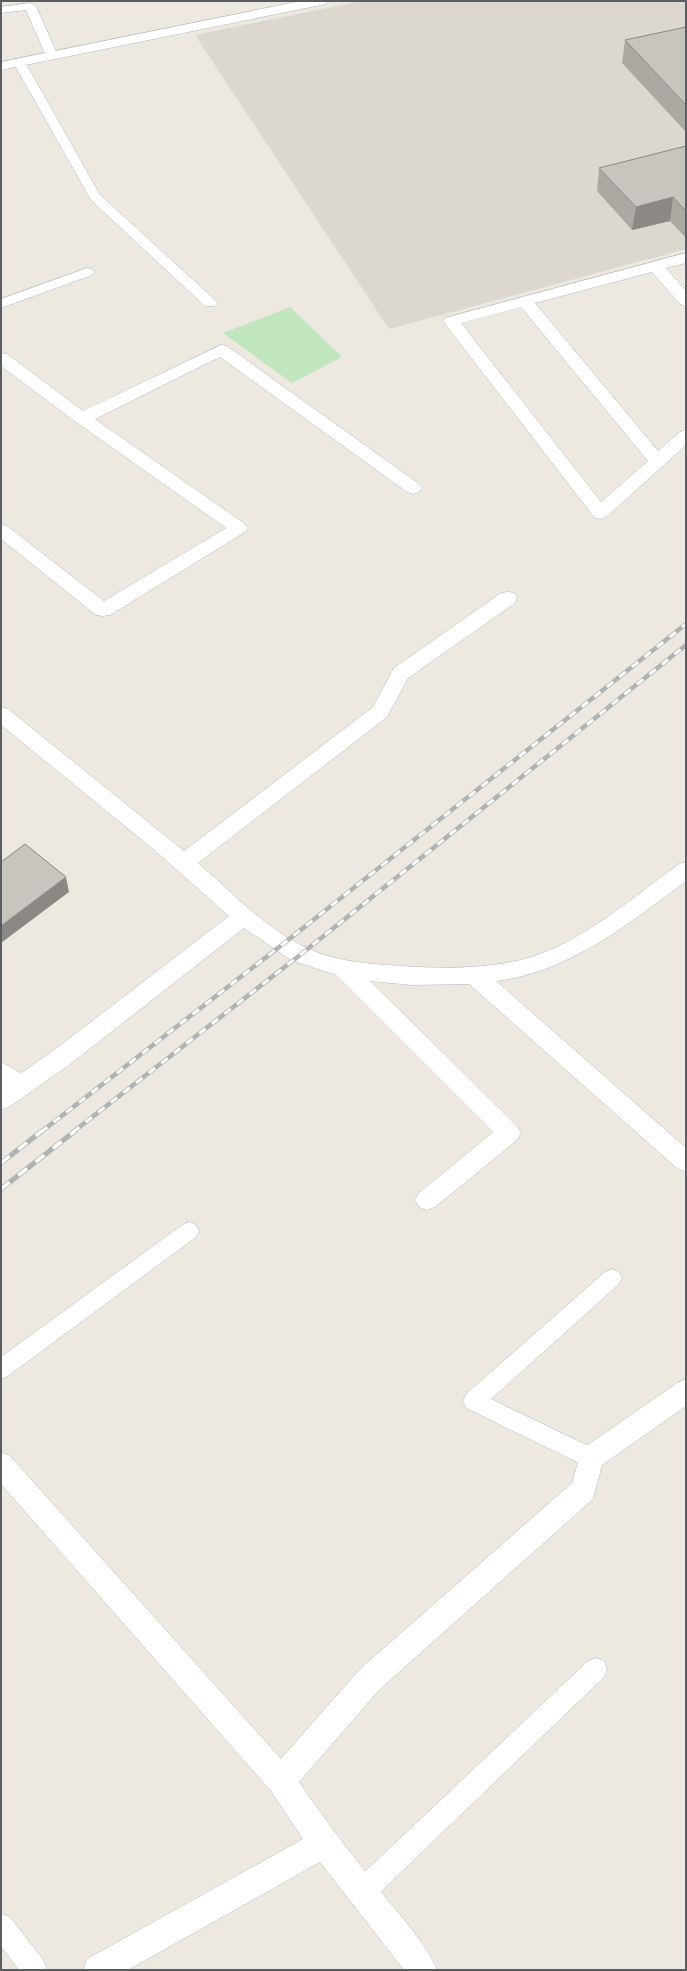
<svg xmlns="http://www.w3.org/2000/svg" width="687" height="1971" viewBox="0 0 687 1971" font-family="'Varela Round',sans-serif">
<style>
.education{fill:#ddd8cf}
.green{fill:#c1e5bd}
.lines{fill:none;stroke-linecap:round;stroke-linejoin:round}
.lane-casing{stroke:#b4b8bc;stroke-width:1}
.street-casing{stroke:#b4b8bc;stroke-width:1}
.lane{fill:#fff;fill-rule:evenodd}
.street{fill:#fff;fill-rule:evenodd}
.rail-far1-casing{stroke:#b1b2b2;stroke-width:4.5}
.rail-casing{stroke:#b1b2b2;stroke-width:5}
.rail-far1{stroke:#fff;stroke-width:3;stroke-dasharray:8;stroke-linecap:butt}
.rail{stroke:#fff;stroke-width:3.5;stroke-dasharray:11;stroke-linecap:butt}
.wall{fill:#aca9a3}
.shaded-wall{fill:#8c8985}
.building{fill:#c8c4be;stroke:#8c8985}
</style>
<rect width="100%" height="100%" fill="#ede9e1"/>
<path class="education" d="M361 1H686V249L389 329 195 35Z"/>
<path class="green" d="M290 307 342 357 292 383 223 333Z"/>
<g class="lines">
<defs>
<path id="lane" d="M30 3 36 6 58 56 56 58H48L46 56 26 10 1 13V7Z
M19 59 25 62 100 195 215 300 217 303 215 306H205L91 200 13 62Z
M87 268 92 269 94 272 92 275 1 308V299Z
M189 1222 196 1225 199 1231 196 1237 8 1376 1 1379V1357L182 1225Z
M612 1269 619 1272 622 1278 619 1284 491 1399 599 1451 602 1458 599 1465 591 1468 583 1465 466 1408 463 1401 466 1394 605 1272Z
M596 1658 604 1661 607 1669 604 1677 372 1900 363 1903 354 1900 351 1891 354 1882 588 1661Z
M1 1914 10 1917 44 1961 47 1970H19L1 1946Z"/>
<path id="street" d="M301 1H328L326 4 321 5 1 70V62Z
M686 253V263L666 268 686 291V306L680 304 652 272 535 303 658 451 680 432 686 430V445L606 517 600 519 594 517 443 321 445 318ZM521 307 648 461 601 502 461 323Z
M221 345 227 346 419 484 422 488 419 492 413 494 407 492 220 357 95 419 245 524 248 528 245 532 110 615 103 616 96 615 1 539V524L7 526 104 601 226 528 76 422 1 366V353L7 354 83 411Z
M508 592 515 593 517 598 515 603 408 678 387 717 198 863C232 892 265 929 307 948 336 962 370 964 402 966 442 969 488 969 528 958 584 941 632 898 679 864L686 862V881C628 924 570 972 496 981L686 1148V1172L678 1169 469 984 412 985 370 981 517 1126 521 1133 517 1140 435 1207 427 1210 419 1207 415 1200 419 1193 493 1132 336 975 291 960 244 928 69 1065 9 1107 1 1110V1087L3 1086 1 1084V1062L21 1073 53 1051 229 916 152 848 1 725V707L8 709 184 851 373 707 394 668 501 593Z
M686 1379V1406L602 1465 593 1499 380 1689 299 1782C325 1820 353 1857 382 1893 401 1917 425 1941 437 1970H404L320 1862 128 1970H83L87 1959 303 1839 271 1791 1 1484V1452L10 1456 281 1759 360 1669 572 1483 582 1449 677 1383Z"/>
</defs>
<use href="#lane" class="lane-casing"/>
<use href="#street" class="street-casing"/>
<use href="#lane" class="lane"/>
<use href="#street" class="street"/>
<defs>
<path id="rail-far1" d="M41 1132 283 944 686 624
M73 1132 300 955 686 645"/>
<path id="rail" d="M1 1163 42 1131
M1 1189 75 1131"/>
</defs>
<use href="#rail-far1" class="rail-far1-casing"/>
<use href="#rail" class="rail-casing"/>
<use href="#rail-far1" class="rail-far1"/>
<use href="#rail" class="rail"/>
</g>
<path class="wall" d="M686 27V132L622 63 625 40Z
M686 146V238L670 221 632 230 597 191 599 168Z"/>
<path class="shaded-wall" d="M673 197 670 221 632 230 636 207Z
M66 877 69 892 1 943V926Z"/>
<path class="building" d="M686 27V105L625 40Z
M686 146V211L673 197 636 207 599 168Z
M25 844 66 877 1 926V862Z"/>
<rect width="687" height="1971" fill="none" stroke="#5a5e62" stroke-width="4"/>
</svg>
